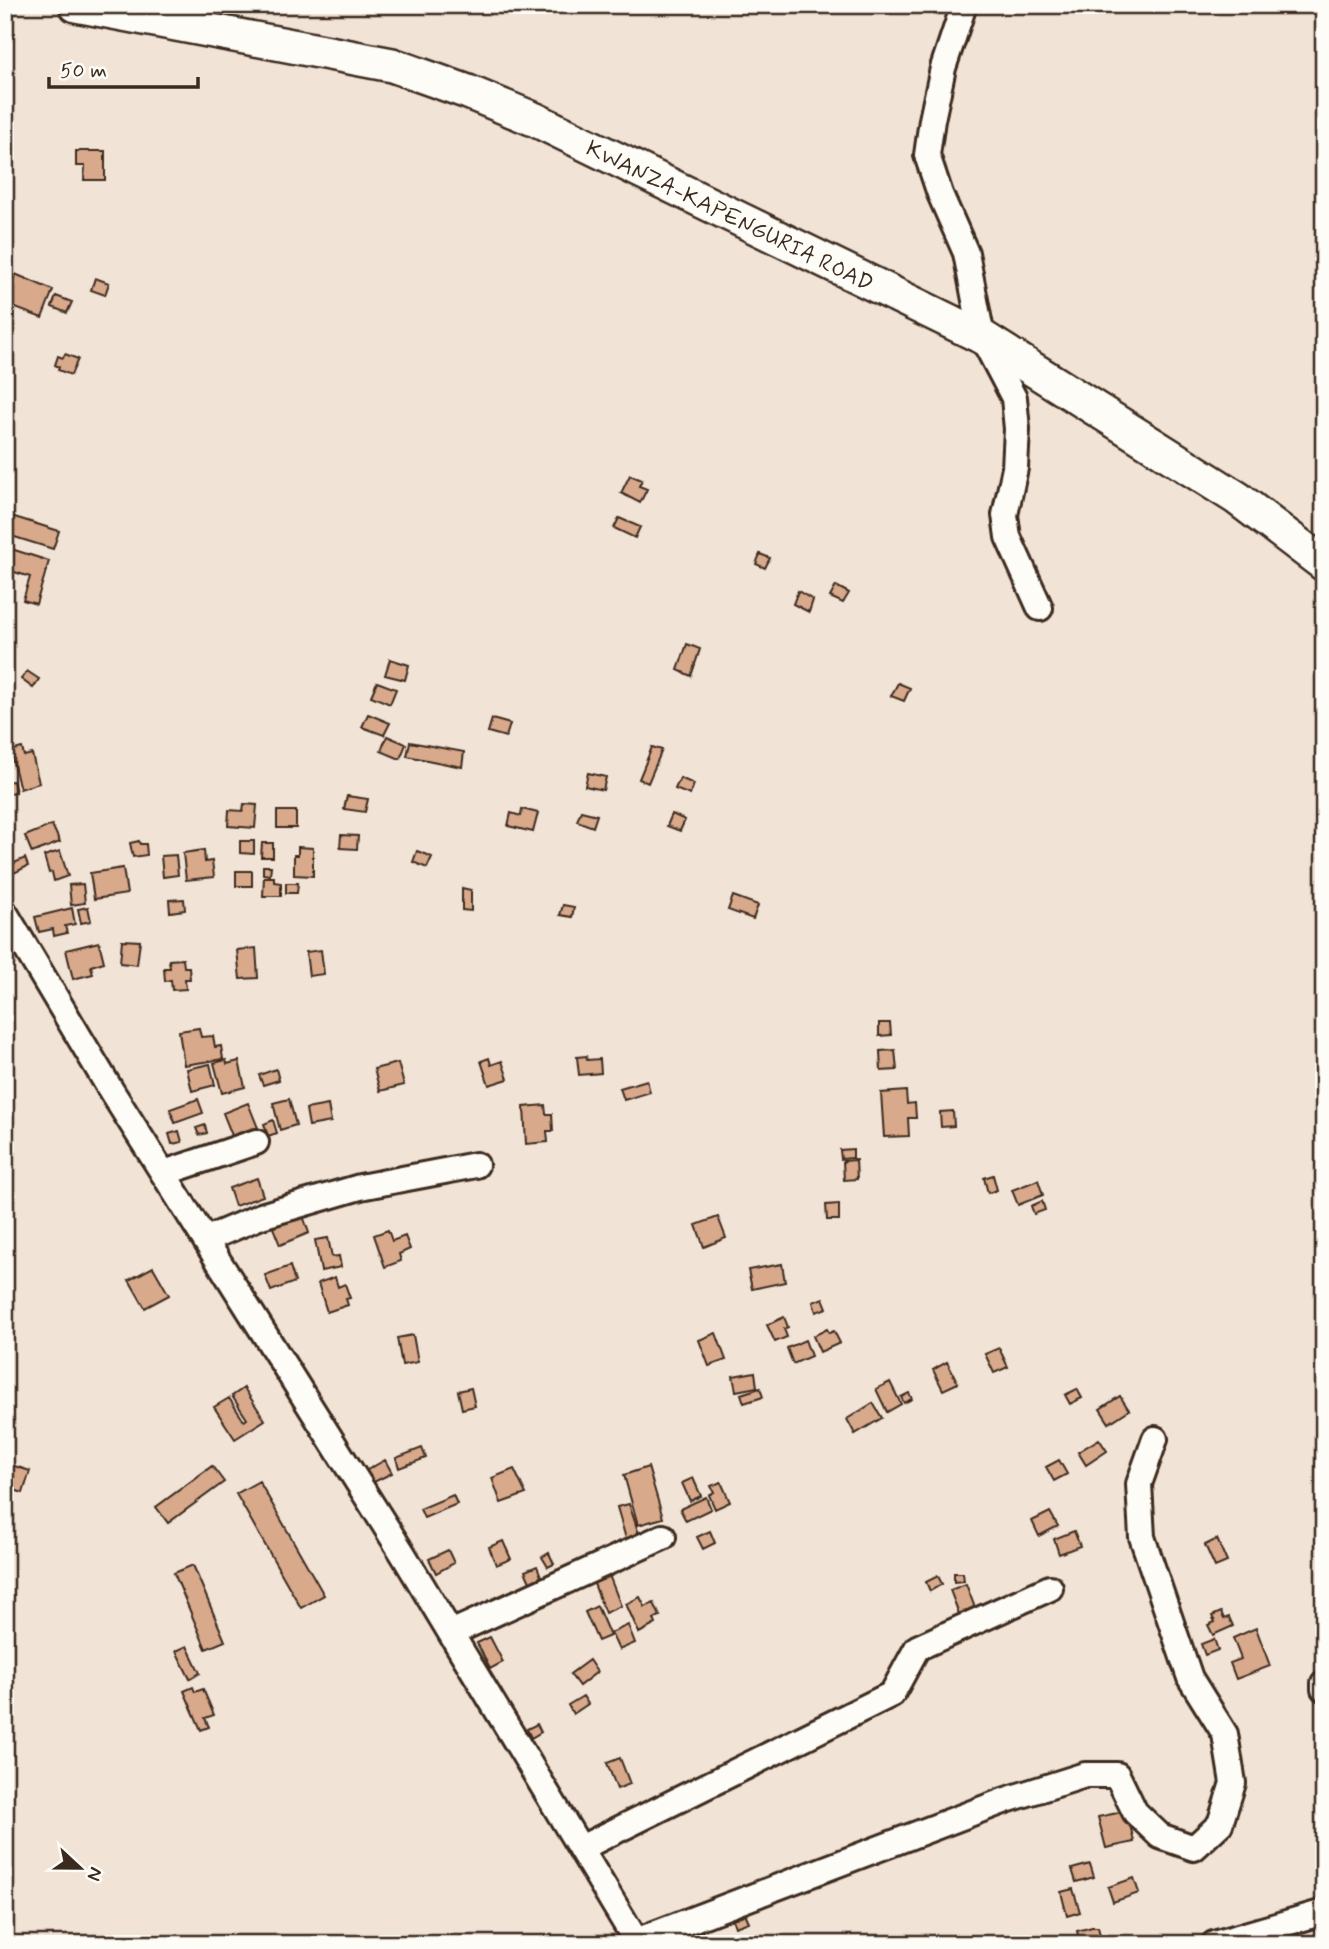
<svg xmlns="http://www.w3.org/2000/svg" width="1329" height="1949" viewBox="0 0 1329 1949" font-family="Mynerve,sans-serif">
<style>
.building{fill:#d9a98c;stroke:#3b2a1e;stroke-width:2}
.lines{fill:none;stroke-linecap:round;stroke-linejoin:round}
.street-casing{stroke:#3b2a1e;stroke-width:30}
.secondary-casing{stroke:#3b2a1e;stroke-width:38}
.street{stroke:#fdfcf7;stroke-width:24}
.secondary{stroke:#fdfcf7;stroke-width:33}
.labels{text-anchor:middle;stroke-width:6;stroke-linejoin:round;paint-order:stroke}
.street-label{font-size:23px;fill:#3b2a1e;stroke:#fdfcf7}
</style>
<rect width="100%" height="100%" fill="#f2e3d7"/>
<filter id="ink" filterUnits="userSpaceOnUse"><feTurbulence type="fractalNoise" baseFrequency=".0143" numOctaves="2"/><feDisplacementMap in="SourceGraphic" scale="14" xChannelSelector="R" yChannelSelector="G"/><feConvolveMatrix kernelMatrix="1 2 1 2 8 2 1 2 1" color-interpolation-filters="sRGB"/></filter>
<g filter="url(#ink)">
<path class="building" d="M76 151H105V180H84L85 166H76Z
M15 274 53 290 42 318 5 304Z
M95 278 109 283 105 295 91 290Z
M56 296 72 302 67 313 52 307Z
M65 354 78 359 71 375 58 370 59 367 55 365 58 356 63 358Z
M630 475 642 480 639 486 647 489 640 503 621 493Z
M5 514 59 531 53 549 5 534Z
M619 518 640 527 635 538 614 528Z
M5 547 49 561 36 604 23 600 30 577 5 569Z
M760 554 770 558 765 568 756 564Z
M836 586 849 593 843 603 830 597Z
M798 591 813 600 809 612 793 604Z
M687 644 700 649 691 676 678 670Z
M390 659 409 665 405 680 385 675Z
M27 671 39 679 33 688 21 679Z
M377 682 396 689 390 704 371 696Z
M898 683 910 688 904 701 891 696Z
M368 714 390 723 384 735 362 727Z
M492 719 510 724 506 737 488 732Z
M387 736 406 744 400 759 381 751Z
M410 742 464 752 462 767 407 756Z
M652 747 662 750 648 783 639 779Z
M22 748 24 756 32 754 39 783 20 789 10 751Z
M588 773 606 777 603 790 585 786Z
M680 778 694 784 690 795 675 789Z
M13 781 16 792 5 795V782Z
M347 796 368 799 365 812 344 809Z
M244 804 257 805 255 828 228 826 229 810 243 811Z
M522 809 538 813 533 832 508 826 511 813 521 816Z
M277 811H296V828H277Z
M581 811 597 815 593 827 577 821Z
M672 814 685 820 680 831 667 826Z
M52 825 60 842 32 853 25 836Z
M341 835 358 836 357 849 340 848Z
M139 841 140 844H146L147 855 133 857 130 843Z
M240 841H254V854L240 853Z
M262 843H273V857H261Z
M298 847 313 848V876L294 875V855H298Z
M204 850 205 862 212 861 214 877 186 880 183 853Z
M60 851 68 876 54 881 52 872 49 873 44 856Z
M417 851 432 857 427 868 413 862Z
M176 855 178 875 163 877 161 856Z
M25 858 28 866 14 873 10 865Z
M263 866H271L270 875 263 874Z
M123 868 127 894 94 899 90 873Z
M236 871H252V886H236Z
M264 877H274V882L281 883V896H263Z
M286 883H298L297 893H286Z
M83 884 85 903 71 905 69 885Z
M462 888 471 890V911L462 910Z
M733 896 758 905 753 919 728 910Z
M184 899 185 910 170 912 169 900Z
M563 905 574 907 572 917 560 915Z
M88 907 91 921 81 923 78 909Z
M72 908 75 924 65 926 67 933 54 936 53 929 39 932 35 917Z
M122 940 140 941 137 965 120 963Z
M99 942 104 962 91 966 93 974 73 979 66 950Z
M256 948 258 978 240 979 237 950Z
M321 950 324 974 309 976 306 952Z
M183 959 184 967H189L190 979H185L186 989 172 990 171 980 165 981 164 968H170L169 960Z
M879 1023H890L891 1035 879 1036Z
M199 1028 201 1037 213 1036 215 1047 221 1046 223 1059 184 1065 179 1031Z
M895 1050 897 1070 881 1071 880 1051Z
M586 1056 587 1060 600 1059 601 1073 579 1075 577 1057Z
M489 1058 491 1065 502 1061 508 1079 489 1085 481 1061Z
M226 1060 227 1064 239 1061 245 1087 222 1093 214 1063Z
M398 1063 404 1085 380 1091 374 1069Z
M210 1064 215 1085 192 1091 187 1069Z
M276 1069 279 1080 263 1085 259 1075Z
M647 1080 650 1092 624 1100 620 1088Z
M906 1091 907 1104 915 1103 916 1118H908L909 1136 884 1137 881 1093Z
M198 1099 203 1113 175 1123 170 1109Z
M289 1099 296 1125 280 1130 273 1103Z
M248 1103 260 1133 235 1143 223 1113Z
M328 1105 331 1122 309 1126 306 1109Z
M545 1105 546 1114H552L553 1131H547L548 1142 526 1144 524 1107Z
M953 1111 954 1126 941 1127 940 1112Z
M273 1120 277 1133 268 1136 264 1124Z
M205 1125 207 1133 199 1135 196 1128Z
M179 1131 182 1142 172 1144 169 1134Z
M853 1149V1158L841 1159 840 1150Z
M856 1160 857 1179 844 1180 843 1161Z
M993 1175 997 1190 988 1193 984 1178Z
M257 1178 263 1196 235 1206 229 1188Z
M1038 1180 1043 1195 1018 1205 1012 1190Z
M1042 1201 1045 1210 1034 1214 1031 1206Z
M839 1204V1220H827L826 1205Z
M302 1213 309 1233 280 1245 272 1225Z
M718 1217 726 1238 704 1247 696 1225Z
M388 1230 392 1241 405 1236 410 1249 399 1254 401 1261 385 1267 374 1235Z
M328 1238 332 1257 339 1256 341 1267 321 1271 315 1240Z
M782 1264 785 1282 752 1289 748 1270Z
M290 1266 295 1282 271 1291 265 1275Z
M153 1267 169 1295 145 1308 129 1280Z
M335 1277 338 1287 345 1284 350 1298 346 1299 348 1305 327 1312 318 1283Z
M823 1298 827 1308 816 1312 813 1302Z
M784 1317 788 1327 784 1329 787 1337 775 1342 767 1325Z
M827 1329 829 1333 834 1331 840 1343 820 1352 813 1336Z
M716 1333 726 1360 709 1366 699 1340Z
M413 1335 418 1362 402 1365 397 1338Z
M805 1340 811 1356 793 1364 787 1348Z
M999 1348 1008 1367 994 1373 985 1354Z
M947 1362 958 1383 943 1390 933 1370Z
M755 1372 757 1387 736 1391 733 1376Z
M890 1382 901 1404 887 1412 876 1389Z
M244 1388 265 1420 235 1439 214 1407 229 1398 244 1421 247 1419 232 1396Z
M471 1388 475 1406 462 1409 458 1391Z
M760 1388 763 1397 744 1403 741 1394Z
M1077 1389 1082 1398 1070 1404 1065 1395Z
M909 1393 912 1399 904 1403 901 1397Z
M1120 1396 1129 1410 1109 1423 1100 1409Z
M873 1403 882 1418 855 1434 847 1419Z
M1099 1439 1107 1451 1086 1465 1078 1452Z
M422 1448 426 1458 399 1468 396 1458Z
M385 1460 392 1473 368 1485 362 1473Z
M1059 1460 1067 1474 1054 1481 1046 1467Z
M5 1463 30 1471 23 1493 5 1487Z
M212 1466 224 1482 168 1523 156 1507Z
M648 1467 663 1518 638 1525 624 1475Z
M514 1469 526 1494 501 1503 492 1478Z
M693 1478 701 1496 690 1501 682 1483Z
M259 1481 324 1595 301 1608 236 1494Z
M721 1482 730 1502 715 1509 709 1495 714 1492 711 1486Z
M453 1495 457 1504 424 1518 420 1509Z
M706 1497 711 1509 686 1521 680 1509Z
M629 1504 639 1534 626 1539 617 1507Z
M1050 1512 1058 1526 1039 1536 1032 1521Z
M710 1531 715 1543 703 1549 697 1537Z
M1074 1531 1080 1546 1059 1554 1054 1539Z
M1217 1539 1227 1562 1215 1567 1205 1545Z
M503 1541 511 1559 496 1565 489 1547Z
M448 1550 454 1563 436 1573 429 1559Z
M549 1553 554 1564 548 1567 542 1557Z
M193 1565 225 1641 206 1649 174 1573Z
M537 1566 544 1584 533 1589 525 1571Z
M954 1573H963L964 1581 954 1582Z
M609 1575 621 1606 605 1613 593 1581Z
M938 1576 942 1584 930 1591 926 1582Z
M966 1584 978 1616 962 1622 950 1590Z
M640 1597 645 1607 654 1603 660 1616 654 1619 656 1624 639 1633 626 1604Z
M597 1606 610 1636 598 1641 585 1612Z
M1221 1612 1224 1619 1229 1617 1233 1626 1213 1635 1208 1625 1215 1622 1212 1616Z
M628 1625 635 1643 619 1650 611 1633Z
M1256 1628 1270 1666 1236 1679 1230 1663 1241 1659 1233 1638Z
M490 1637 503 1662 490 1669 477 1643Z
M1214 1639 1218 1650 1205 1655 1201 1644Z
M187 1646 200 1673 190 1679 176 1651Z
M589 1660 597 1672 579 1686 570 1674Z
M193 1687 195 1692 203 1689 214 1715 205 1718 209 1727 201 1730 184 1691Z
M583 1696 588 1704 573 1714 568 1705Z
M537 1724 541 1732 531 1738 527 1729Z
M620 1758 630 1784 617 1789 607 1763Z
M1127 1811 1134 1842 1106 1848 1098 1817Z
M1090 1864 1094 1877 1076 1882 1072 1869Z
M1134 1878 1139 1893 1113 1902 1108 1887Z
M1073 1889 1080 1912 1067 1916 1061 1892Z
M745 1913 749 1922 735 1927 732 1918Z
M1092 1927H1098L1101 1939 1098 1940 1099 1944H1080L1077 1931Z
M701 1929 709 1944H694L690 1935Z"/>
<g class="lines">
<defs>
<path id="street" d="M964 5 943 68 932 120 927 155 940 194 966 253 982 337 1014 398 1017 429 1015 468 1005 515 1008 537 1040 608
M5 913 112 1092 403 1554 638 1944
M164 1173 256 1142
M207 1239 261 1216 360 1187 476 1165
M451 1633 663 1537
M1324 1683V1689
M581 1848 892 1694 917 1648 1050 1588
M636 1941 1006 1800 1085 1775H1117L1135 1812 1160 1836 1194 1848 1220 1824 1233 1783 1225 1734 1190 1678 1142 1537 1139 1484 1155 1439
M1214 1944 1324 1912"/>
<path id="secondary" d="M76 5 392 65 468 92 536 120 982 337 1237 498 1324 564"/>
</defs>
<use href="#street" class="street-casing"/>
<use href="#secondary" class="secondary-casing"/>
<use href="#street" class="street"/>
<use href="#secondary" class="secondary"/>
</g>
</g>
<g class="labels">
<g class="street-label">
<text transform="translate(730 215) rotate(26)" y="8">KWANZA-KAPENGURIA ROAD</text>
</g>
</g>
<rect width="1329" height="1949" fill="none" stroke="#fdfcf7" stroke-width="28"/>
<rect x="14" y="14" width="1301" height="1921" fill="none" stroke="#3b2a1e" stroke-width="2.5" filter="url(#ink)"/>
<g transform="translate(80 1868) rotate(112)" stroke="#fdfcf7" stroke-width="5" paint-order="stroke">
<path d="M0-5L12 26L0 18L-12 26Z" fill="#3b2a1e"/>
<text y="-10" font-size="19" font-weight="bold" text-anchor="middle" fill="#3b2a1e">N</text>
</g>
<path d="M49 77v10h149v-10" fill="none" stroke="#3b2a1e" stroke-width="3.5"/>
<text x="60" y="77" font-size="21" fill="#3b2a1e" stroke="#fdfcf7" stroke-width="5" paint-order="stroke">50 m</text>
</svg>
